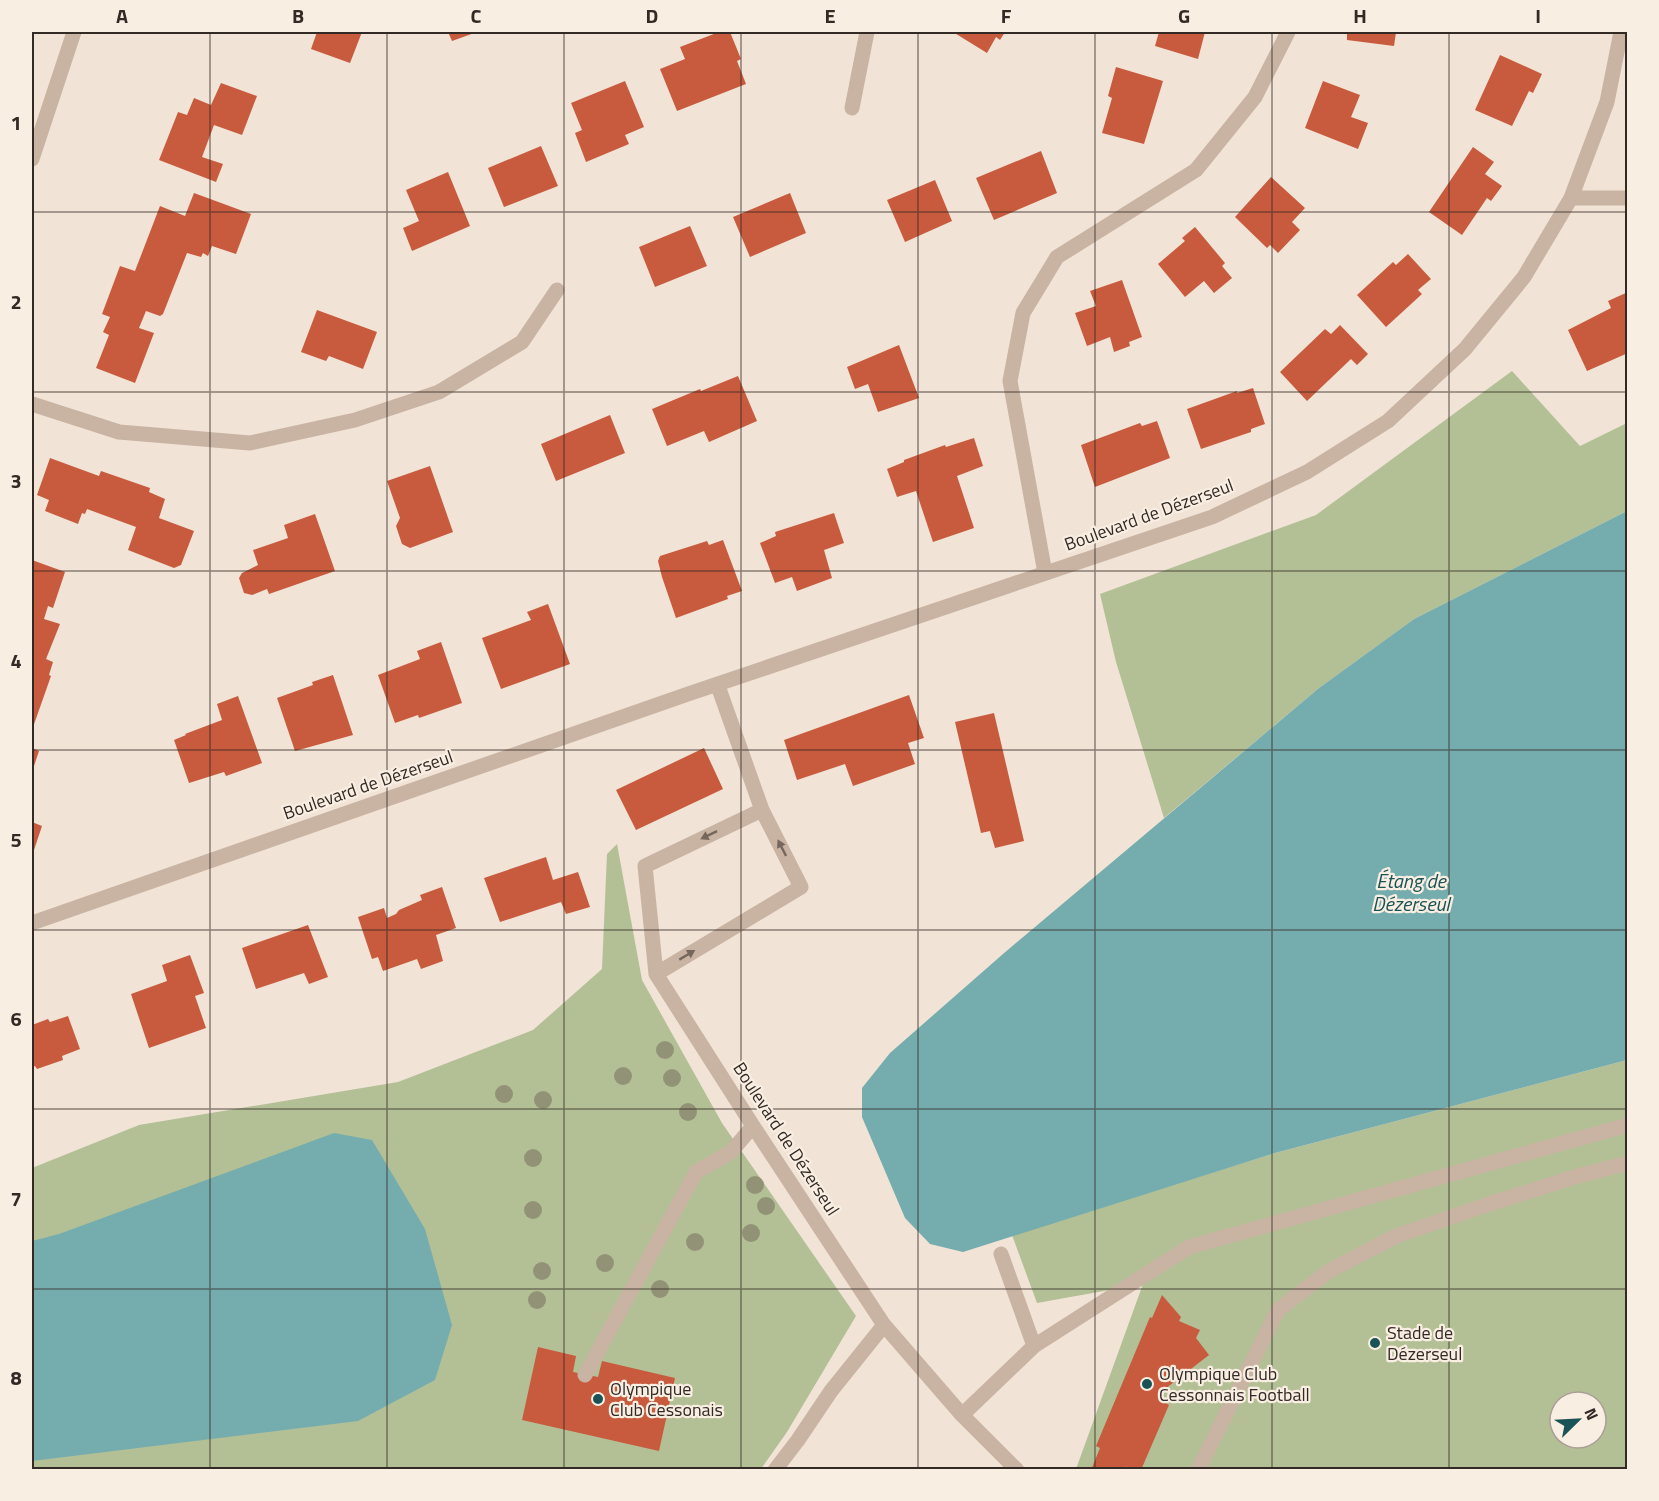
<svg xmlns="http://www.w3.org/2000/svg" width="1659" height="1501" viewBox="0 0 1659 1501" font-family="'Titillium Web',sans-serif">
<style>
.green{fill:#b3c096;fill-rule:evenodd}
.water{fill:#75adae}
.building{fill:#c85b3d}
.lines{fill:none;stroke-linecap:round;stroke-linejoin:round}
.minor{stroke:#c9b3a2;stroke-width:15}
.tree{fill:#929376}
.oneway{fill:#76675d}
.grid{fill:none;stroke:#332925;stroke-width:1.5;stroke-opacity:0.55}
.poi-dot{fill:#1a5355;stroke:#f9eee2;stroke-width:2}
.labels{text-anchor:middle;stroke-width:4.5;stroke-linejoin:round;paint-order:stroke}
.street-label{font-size:18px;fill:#332925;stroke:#f9eee2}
.poi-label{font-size:18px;fill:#332925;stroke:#f9eee2;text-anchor:start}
.water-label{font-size:20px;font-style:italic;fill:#1a5355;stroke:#f9eee2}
.neatline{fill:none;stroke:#332925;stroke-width:2}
.grid-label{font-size:20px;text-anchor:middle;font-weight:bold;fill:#332925}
</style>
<rect width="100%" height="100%" fill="#f1e3d6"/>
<path class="green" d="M1512 371 1580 446 1627 423V511L1414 619 1319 688 1164 818 1116 662 1100 594 1316 515Z
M617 844 642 980 722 1123 856 1316 787 1432 761 1469 32 1470V1168L139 1125 398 1082 533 1030 602 969 607 854Z
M1627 1060V1469H1076L1143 1284 1037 1303 1012 1235 1275 1153ZM1560 1402H1596V1438H1560Z"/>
<path class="water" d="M1627 511V1060L1275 1153 963 1252 930 1244 905 1218 862 1117V1088L890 1053 1003 954 1319 688 1414 619Z
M334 1133 372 1140 425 1229 452 1325 435 1380 358 1421 32 1461V1241L59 1234Z"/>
<path class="building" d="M317 32H362L350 63 311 49Z
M448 32H477L452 41Z
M719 32H730L741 59 737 61 746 84 677 111 660 69 685 59 680 47Z
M953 32H1005L1000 40 996 37 987 53Z
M1159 32H1205L1198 59 1155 46Z
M1347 32H1396L1394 46 1347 40Z
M1500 55 1542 74 1533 93 1529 91 1512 126 1475 110Z
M1116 67 1163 81 1144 144 1102 133 1112 98 1108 96Z
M625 81 644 127 625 135 629 144 586 162 575 133 582 130 571 103Z
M1323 81 1360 95 1351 117 1368 123 1358 149 1305 128Z
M221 83 257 96 242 135 214 125 202 157 223 164 216 182 159 160 178 112 187 115 194 98 211 105Z
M541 146 558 186 504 207 488 168Z
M1473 147 1494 162 1485 174 1502 186 1491 201 1487 198 1462 235 1429 212Z
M1041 151 1057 193 994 220 976 178Z
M448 172 470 226 412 251 403 228 419 221 406 190Z
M1271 177 1305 208 1292 222 1300 230 1278 253 1270 245 1267 248 1235 217Z
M935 180 952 221 905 242 887 200Z
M194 193 251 214 236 254 212 246 208 256 203 253 201 257 187 253 163 314 160 316 146 311 139 328 154 333 135 383 96 368 109 335 103 332 110 317 102 314 120 266 135 271 160 206 185 216Z
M790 193 806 233 750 257 733 217Z
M690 226 707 266 655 287 639 247Z
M1195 227 1225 263 1222 266 1232 278 1214 293 1204 281 1185 297 1158 264 1185 241 1182 238Z
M1408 254 1431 279 1418 290 1422 294 1386 327 1357 295 1393 262 1396 265Z
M1122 280 1142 337 1129 342 1130 346 1114 352 1110 337 1087 346 1075 313 1096 306 1090 291Z
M1628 292V353L1587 371 1568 330 1611 308 1608 301Z
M317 310 377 332 363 369 329 356 326 361 301 352Z
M1340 325 1368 354 1357 365 1351 359 1307 401 1280 372 1325 329 1331 334Z
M899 345 919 398 878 412 868 384 855 389 847 367Z
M738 376 757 421 709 442 704 431 667 446 652 409 700 389 701 391Z
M1253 388 1265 424 1251 429V432L1201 449 1187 409 1237 391V393Z
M610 415 625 453 556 481 541 444Z
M1157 421 1170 458 1095 487 1081 445 1140 423 1142 426Z
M974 438 983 466 957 476 974 528 933 542 916 491 897 497 887 469 904 462V460L945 445 946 447Z
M50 458 99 476 101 471 150 488 149 492 165 499 159 518 194 531 181 565 174 568 128 550 136 527 87 509 85 514 82 513 78 524 45 511 49 500 37 495Z
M430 466 453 532 410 548 402 544 396 526 400 518 387 481Z
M834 513 844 543 824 550 832 578 797 591 792 577 775 583 760 543 776 536 775 532Z
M315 514 335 571 269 594 267 589 252 595 244 593 239 578 242 573 258 565 253 550 288 538 284 525Z
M723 540 742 591 727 596 728 599 676 618 662 577 658 561 660 556 707 541 709 545Z
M32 560 65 572 53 608 48 606 44 619 60 624 46 659 53 662 49 675 51 676 32 730Z
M548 604 570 664 501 689 482 638 531 620 527 612Z
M441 642 462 703 419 718 418 715 395 723 378 675 420 659 417 651Z
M333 675 353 735 295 751 277 698 313 685 312 682Z
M909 695 924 738 908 743 915 764 853 786 845 764 797 780 784 740Z
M238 696 262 763 226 776 224 772 189 783 174 740 186 735 185 734 222 720 217 704Z
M994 713 1024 841 995 848 990 831 981 833 955 722Z
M32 748 39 751 32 772Z
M704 748 723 789 636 830 616 790Z
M32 822 42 826 32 856Z
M546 857 553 880 578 872 590 907 566 914 561 902 500 922 484 878Z
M442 887 456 928 436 935 443 961 421 969 417 959 383 971 378 957 372 959 358 917 384 908 387 918 396 914 399 910 422 900 420 895Z
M308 925 328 977 309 984 304 973 256 989 242 948Z
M190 955 204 993 195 996 206 1028 149 1048 131 994 167 981 162 965Z
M68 1016 80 1049 62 1056 63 1060 37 1069 35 1066 32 1067V1025L48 1019 50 1022Z
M1162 1295 1181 1317 1179 1321 1200 1330 1196 1338 1209 1355 1165 1389 1160 1400 1169 1405 1141 1470H1128L1126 1466 1125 1470H1091L1100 1448 1096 1446 1150 1317 1152 1318Z
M538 1347 576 1356 573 1372 598 1377 602 1361 675 1378 659 1451 522 1420Z"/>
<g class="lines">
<path class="minor" d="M852 108 867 32
M32 159 74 32
M1571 198H1628
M32 404 119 432 250 443 355 420 439 392 522 342 557 290
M1045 573 1010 381 1023 313 1057 257 1196 170 1255 97 1288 32
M718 686 762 810 801 887 656 974 645 866 762 810
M32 923 688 694 1212 517 1307 472 1388 421 1465 349 1524 277 1571 198 1607 102 1621 32
M656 974 753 1126 884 1325 962 1415 1017 1470
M1001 1254 1034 1346
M585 1375 696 1172 731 1152 753 1126
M962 1415 1034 1346 1189 1247 1628 1125
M775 1470 798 1440 831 1391 884 1325
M1198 1470 1278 1310 1329 1271 1396 1236 1489 1204 1578 1176 1628 1163"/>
</g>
<g class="tree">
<circle cx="665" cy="1050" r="9"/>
<circle cx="623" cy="1076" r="9"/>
<circle cx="672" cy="1078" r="9"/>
<circle cx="504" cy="1094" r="9"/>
<circle cx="543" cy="1100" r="9"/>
<circle cx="688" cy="1112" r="9"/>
<circle cx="533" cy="1158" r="9"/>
<circle cx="755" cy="1185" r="9"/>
<circle cx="766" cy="1206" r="9"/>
<circle cx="533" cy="1210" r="9"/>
<circle cx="751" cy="1233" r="9"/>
<circle cx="695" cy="1242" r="9"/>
<circle cx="605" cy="1263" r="9"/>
<circle cx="542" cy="1271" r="9"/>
<circle cx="660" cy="1289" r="9"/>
<circle cx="537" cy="1300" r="9"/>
</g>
<defs><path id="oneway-solid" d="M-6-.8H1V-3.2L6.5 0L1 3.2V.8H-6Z" transform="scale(1.5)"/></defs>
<g class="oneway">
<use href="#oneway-solid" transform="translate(709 835) rotate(154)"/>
<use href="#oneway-solid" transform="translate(782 848) rotate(-117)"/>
<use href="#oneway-solid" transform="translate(687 955) rotate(-31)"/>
</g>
<path class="grid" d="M210 32V1470M387 32V1470M564 32V1470M741 32V1470M918 32V1470M1095 32V1470M1272 32V1470M1449 32V1470M32 212H1628M32 392H1628M32 571H1628M32 750H1628M32 930H1628M32 1109H1628M32 1289H1628"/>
<g class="poi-dot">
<circle cx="1375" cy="1343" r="6"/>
<circle cx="1147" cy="1384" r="6"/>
<circle cx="598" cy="1399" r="6"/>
</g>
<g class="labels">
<g class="street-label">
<text transform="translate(1149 515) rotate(-20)" y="6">Boulevard de Dézerseul</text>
<text transform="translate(368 785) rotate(-19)" y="6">Boulevard de Dézerseul</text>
<text transform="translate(786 1139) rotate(57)" y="6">Boulevard de Dézerseul</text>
</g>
<g class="poi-label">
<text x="1387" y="1339">Stade de<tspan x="1387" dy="21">Dézerseul</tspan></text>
<text x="1159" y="1380">Olympique Club<tspan x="1159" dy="21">Cessonnais Football</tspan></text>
<text x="610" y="1395">Olympique<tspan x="610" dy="21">Club Cessonais</tspan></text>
</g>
<g class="water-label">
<text x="1411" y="888">Étang de<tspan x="1411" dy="23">Dézerseul</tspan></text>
</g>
</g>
<rect width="1659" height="1501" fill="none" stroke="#f9eee2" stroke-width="66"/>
<g transform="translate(1578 1420) rotate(66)"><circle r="28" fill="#f9eee2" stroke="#aa9f96" stroke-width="1.5"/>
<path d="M0-4.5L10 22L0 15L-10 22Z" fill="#1a5355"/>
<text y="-9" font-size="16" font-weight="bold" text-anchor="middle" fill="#332925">N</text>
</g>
<rect x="33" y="33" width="1593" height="1435" class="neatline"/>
<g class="grid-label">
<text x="122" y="23">A</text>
<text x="298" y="23">B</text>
<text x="476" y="23">C</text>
<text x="652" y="23">D</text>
<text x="830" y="23">E</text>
<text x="1006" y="23">F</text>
<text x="1184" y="23">G</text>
<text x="1360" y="23">H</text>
<text x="1538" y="23">I</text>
<text x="16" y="130">1</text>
<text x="16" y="309">2</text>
<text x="16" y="488">3</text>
<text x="16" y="668">4</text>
<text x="16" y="847">5</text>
<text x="16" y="1026">6</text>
<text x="16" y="1206">7</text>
<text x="16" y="1385">8</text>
</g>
</svg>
